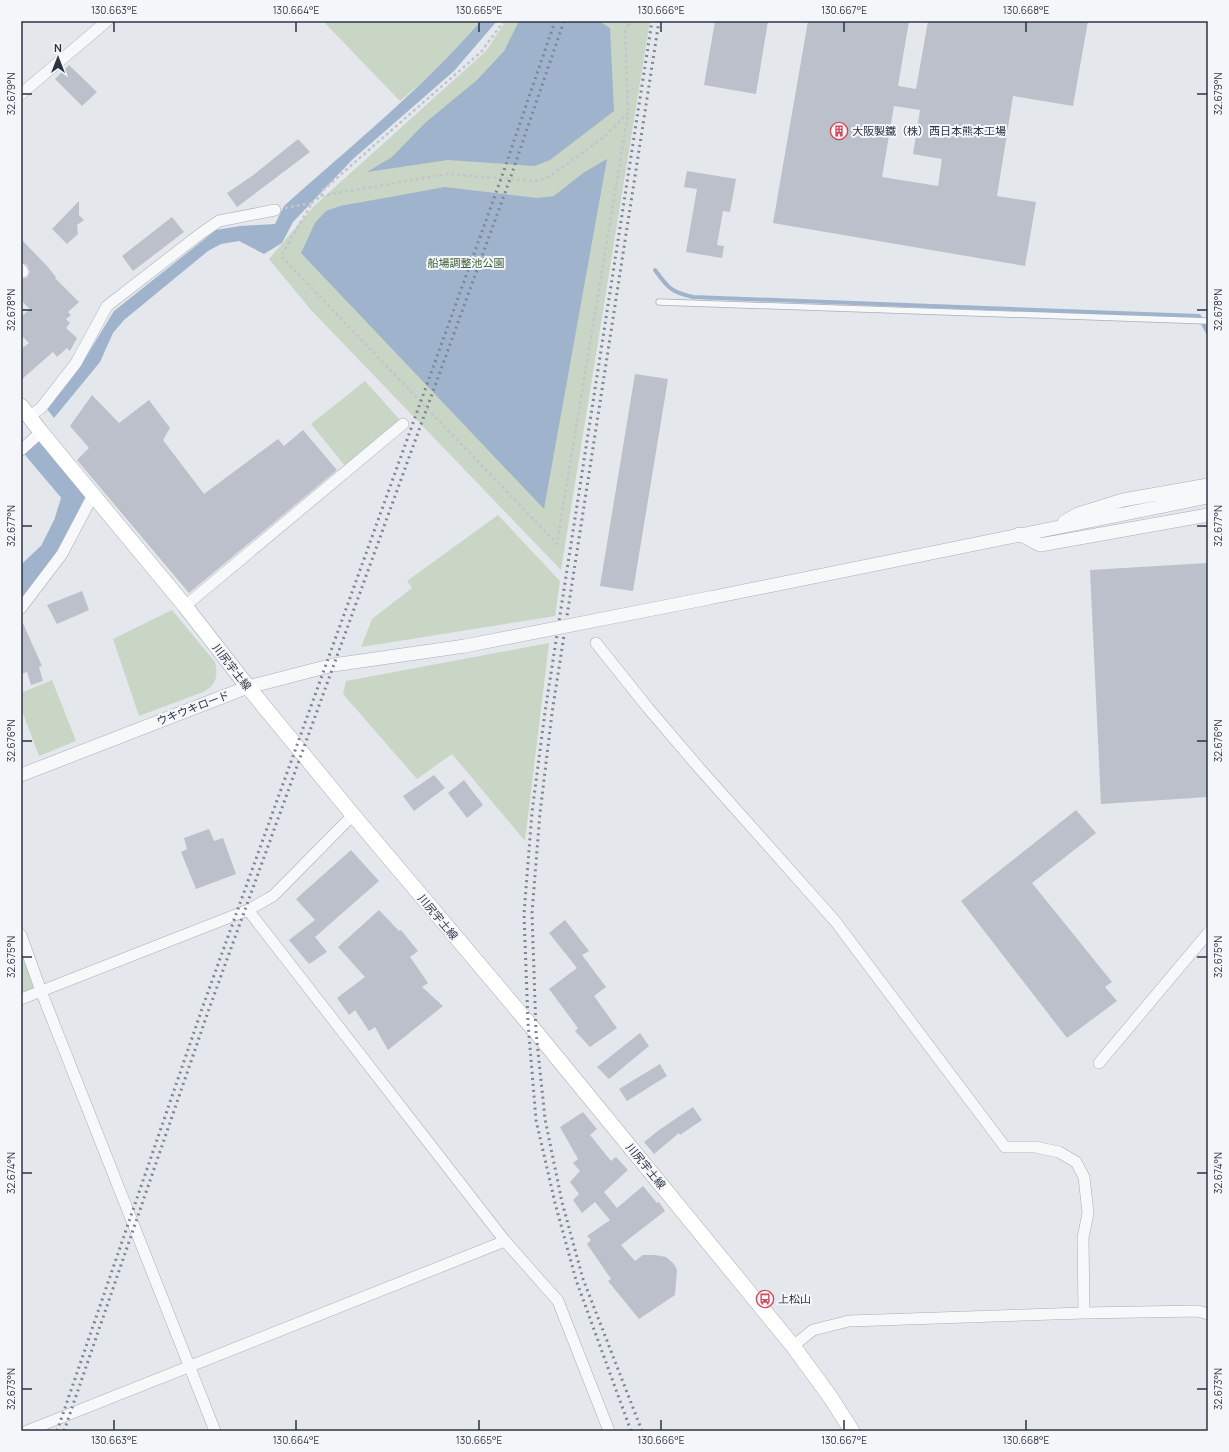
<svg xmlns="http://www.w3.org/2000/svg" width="1229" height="1452" viewBox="0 0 1229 1452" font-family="Manrope,'Noto Sans JP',sans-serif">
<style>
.green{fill:#c9d6c5}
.water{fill:#9fb4cc}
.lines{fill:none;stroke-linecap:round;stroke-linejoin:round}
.stream{stroke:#9fb4cc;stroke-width:4}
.river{stroke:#9fb4cc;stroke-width:23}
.building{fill:#bbc0ca;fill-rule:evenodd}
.service-casing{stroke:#a9aeb7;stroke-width:7}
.minor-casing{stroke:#a9aeb7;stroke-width:12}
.tertiary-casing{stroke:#a9aeb7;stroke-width:14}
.secondary-casing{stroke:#a9aeb7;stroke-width:16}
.path{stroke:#c2c5cb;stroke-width:2.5;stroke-dasharray:3 3;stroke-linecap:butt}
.service{stroke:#f7f8fa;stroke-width:5.5}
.minor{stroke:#f7f8fa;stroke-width:11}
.tertiary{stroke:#f7f8fa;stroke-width:13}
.secondary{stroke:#fff;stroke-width:15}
.rail{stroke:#7d8696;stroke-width:3;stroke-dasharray:2 4;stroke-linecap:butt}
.tertiary-bridge-casing{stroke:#a9aeb7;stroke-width:14;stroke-linecap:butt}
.tertiary-bridge{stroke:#f7f8fa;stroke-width:13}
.ticks{fill:none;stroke:#2b3445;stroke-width:1.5}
.labels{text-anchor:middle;stroke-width:4;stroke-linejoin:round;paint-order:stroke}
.poi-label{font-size:11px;fill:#2b3445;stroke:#f4f6f9;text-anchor:start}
.park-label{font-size:11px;fill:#3f6138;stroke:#f4f6f9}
.street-label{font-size:11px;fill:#2b3445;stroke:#f4f6f9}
.neatline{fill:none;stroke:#2b3445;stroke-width:1.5}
.ticks-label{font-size:10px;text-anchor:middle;fill:#2b3445}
</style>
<rect width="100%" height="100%" fill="#e4e7ec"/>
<path class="green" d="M323 21H480L460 50 400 101Z
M506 21H650L561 570 311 310 269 259 314 206 486 51Z
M365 381 401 421 346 467 311 424Z
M498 515 560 581 555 616 361 647 372 619 412 588 407 581Z
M172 610 215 662C218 676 217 685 203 692L139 716 113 639Z
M549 643 525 841 452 754 417 779 343 694 346 681Z
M52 680 76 741 39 756 21 708V693Z
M21 949 35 988 21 994Z"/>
<path class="water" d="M481 21H497L454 71 353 159 293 222 282 243 264 254 239 241 221 244 208 251 124 320 113 333 100 362 54 418 47 409 78 370 114 311 216 230 240 226 275 224 284 206C351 146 422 89 481 21Z
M519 21H599L610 28 614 111 550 160 535 166 448 160 367 172 392 157 425 123 477 80 504 51Z
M607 159 544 509 301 253 315 223 326 211 340 206 445 187 537 198 554 196 583 173Z"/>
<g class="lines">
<path class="stream" d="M655 270C668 288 671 292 693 297L1199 316 1208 333"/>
<path class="river" d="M21 584 33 569 51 552 65 524 74 495 35 449"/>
</g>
<path class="building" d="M715 21H768L756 94 704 85Z
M808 21H909L898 86 916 89 928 21H1088L1073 106 1013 96 997 196 1036 202 1025 266 773 223ZM894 106 920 110 913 154 942 159 938 186 882 177Z
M69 65 97 92 82 106 55 79Z
M298 139 310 152 237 207 227 193 252 176Z
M687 171 736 179 730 212 723 211 717 245 724 246 722 258 686 252 697 189 684 187Z
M79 201V215L84 220 77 225 78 234 67 244 52 229Z
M172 217 184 232 133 271 122 256Z
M21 239 47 266 56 277 55 278 79 302 68 312 71 315 66 319 70 323 66 328 77 338 70 351 67 348 57 357 53 352 21 380V349L29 343 21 335V317L30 309 21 300V279L27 278 30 272 27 265 21 262Z
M635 374 668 379 633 591 600 586Z
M92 395 119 423 149 400 170 428 163 440 204 494 278 439 284 446 303 430 337 470 189 593 77 460 89 448 70 426Z
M1208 563V797L1101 804 1090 570Z
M82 591 89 610 57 624 47 605Z
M21 619 42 666 39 667 43 681 31 685 27 672 21 674Z
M434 775 445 788 414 811 403 796Z
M464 780 483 805 467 818 448 793Z
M1076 810 1096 833 1032 883 1112 982 1105 987 1117 1001 1067 1038 961 901Z
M209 829 214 841 223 838 236 874 196 889 181 852 187 849 184 838Z
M351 850 379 881 315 937 327 952 309 964 289 940 315 920 296 899Z
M379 910 399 931 401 930 418 951 410 957 428 983 422 987 443 1006 388 1050 375 1027 369 1031 355 1010 349 1015 337 998 365 977 338 947Z
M565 920 589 951 582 955 606 987 594 996 617 1028 590 1047 575 1031 578 1028 549 989 577 968 549 933Z
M640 1033 649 1046 609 1079 597 1067Z
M660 1064 667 1076 627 1101 619 1089Z
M693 1107 702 1120 680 1135 679 1133 654 1154 644 1142 659 1130Z
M583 1112 597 1129 590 1135 611 1161 616 1157 628 1170 604 1192 617 1208 643 1186 657 1203 659 1202 665 1211 621 1245 635 1261 643 1255H655L666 1257 674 1264 677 1270 675 1295 639 1319 608 1281 611 1279 587 1244 591 1240 587 1236 610 1220 595 1202 582 1213 573 1200 579 1194 570 1182 580 1171 573 1163 578 1159 560 1127Z"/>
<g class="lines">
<defs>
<path id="service" d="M659 302 1208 321"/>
<path id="minor" d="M21 94 107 21
M21 269 23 272
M30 416 41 408 76 363 107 306 200 234 219 221 275 210
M21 450 41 432
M185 606 403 424
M21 608 62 554 93 495
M596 643 648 708 700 769 835 921 1005 1147H1035L1059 1152 1076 1162 1084 1177 1088 1213 1083 1238 1084 1313
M248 910 505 1241 558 1301 609 1431
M21 935 41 991 215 1431
M21 999 248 910 273 896 353 815
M1099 1063 1208 933
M793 1346 813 1330 849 1321 1084 1313 1198 1311 1208 1314
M27 1431 505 1241"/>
<path id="tertiary" d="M1064 522 1078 514 1123 500 1208 485
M1019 534 1040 545 1208 515
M709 598 1208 497
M21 775 248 687 333 665 465 646"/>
<path id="secondary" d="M21 406 41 432 185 606 248 687 353 815 536 1032 793 1346 831 1398 852 1431"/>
</defs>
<use href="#service" class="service-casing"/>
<use href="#minor" class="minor-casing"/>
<use href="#tertiary" class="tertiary-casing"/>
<use href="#secondary" class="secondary-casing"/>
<path class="path" d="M623 21 628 25 625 30 628 113
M628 25 634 21
M321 196 323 190 481 52 504 21
M285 208 312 203 281 256 557 544 628 113 604 137 550 176 536 181 447 174 321 196 312 203"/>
<use href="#service" class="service"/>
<use href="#minor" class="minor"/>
<use href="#tertiary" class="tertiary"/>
<use href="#secondary" class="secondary"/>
<path class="rail" d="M57 1431 203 1006 502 176 555 21
M64 1431 209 1009 510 179 564 21
M631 1431 576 1280 555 1203 536 1120 528 1023 524 914 532 812 545 712 652 21
M642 1431 583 1279 562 1202 545 1119 536 1032 532 913 540 813 552 713 659 21"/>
<defs>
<path id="tertiary-bridge" d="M465 646 709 598"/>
</defs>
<use href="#tertiary-bridge" class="tertiary-bridge-casing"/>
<use href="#tertiary-bridge" class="tertiary-bridge"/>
</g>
<path class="ticks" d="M114 22V32M296 22V32M479 22V32M661 22V32M844 22V32M1026 22V32M22 94H32M1197 94H1207M22 310H32M1197 310H1207M22 526H32M1197 526H1207M22 741H32M1197 741H1207M22 957H32M1197 957H1207M22 1173H32M1197 1173H1207M22 1389H32M1197 1389H1207M114 1420V1430M296 1420V1430M479 1420V1430M661 1420V1430M844 1420V1430M1026 1420V1430"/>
<defs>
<symbol id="building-ring" viewBox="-11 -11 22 22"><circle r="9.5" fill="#f4f6f9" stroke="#d1495b" stroke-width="1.5"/><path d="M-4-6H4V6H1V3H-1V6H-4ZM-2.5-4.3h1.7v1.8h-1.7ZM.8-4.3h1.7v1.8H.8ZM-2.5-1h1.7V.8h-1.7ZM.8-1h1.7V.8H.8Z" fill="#d1495b"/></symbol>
<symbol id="bus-ring" viewBox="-11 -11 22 22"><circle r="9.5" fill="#f4f6f9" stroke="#d1495b" stroke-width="1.5"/><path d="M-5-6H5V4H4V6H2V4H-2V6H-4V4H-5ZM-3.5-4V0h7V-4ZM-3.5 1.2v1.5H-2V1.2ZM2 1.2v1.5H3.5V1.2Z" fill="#d1495b"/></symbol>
</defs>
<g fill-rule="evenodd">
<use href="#building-ring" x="829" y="121" width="20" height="20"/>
<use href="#bus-ring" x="755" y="1289" width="20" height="20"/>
</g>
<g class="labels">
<g class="poi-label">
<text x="852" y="135">大阪製鐵（株）西日本熊本工場</text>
<text x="778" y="1303">上松山</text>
</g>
<g class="park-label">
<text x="466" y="267">船場調整池公園</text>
</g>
<g class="street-label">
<text transform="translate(232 667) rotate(52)" y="4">川尻宇土線</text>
<text transform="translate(193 708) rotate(-21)" y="4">ウキウキロード</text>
<text transform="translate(438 917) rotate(50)" y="4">川尻宇土線</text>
<text transform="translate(646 1166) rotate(51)" y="4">川尻宇土線</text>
</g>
</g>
<rect width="1229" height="1452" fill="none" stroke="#f4f6f9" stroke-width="44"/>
<g transform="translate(58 58)" stroke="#f4f6f9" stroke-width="3" paint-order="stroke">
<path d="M0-3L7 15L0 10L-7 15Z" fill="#2b3445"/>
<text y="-6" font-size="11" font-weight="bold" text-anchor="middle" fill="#2b3445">N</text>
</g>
<rect x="22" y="22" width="1185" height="1408" class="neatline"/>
<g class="ticks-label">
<text x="114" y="14">130.663°E</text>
<text x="296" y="14">130.664°E</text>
<text x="479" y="14">130.665°E</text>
<text x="661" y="14">130.666°E</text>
<text x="844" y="14">130.667°E</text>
<text x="1026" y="14">130.668°E</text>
<text transform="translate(11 94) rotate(-90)" y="4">32.679°N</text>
<text transform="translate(1218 94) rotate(-90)" y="4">32.679°N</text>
<text transform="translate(11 310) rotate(-90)" y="4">32.678°N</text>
<text transform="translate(1218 310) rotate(-90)" y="4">32.678°N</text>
<text transform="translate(11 526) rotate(-90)" y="4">32.677°N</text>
<text transform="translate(1218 526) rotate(-90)" y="4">32.677°N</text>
<text transform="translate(11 741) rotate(-90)" y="4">32.676°N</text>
<text transform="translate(1218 741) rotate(-90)" y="4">32.676°N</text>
<text transform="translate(11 957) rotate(-90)" y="4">32.675°N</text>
<text transform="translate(1218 957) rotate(-90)" y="4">32.675°N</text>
<text transform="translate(11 1173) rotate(-90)" y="4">32.674°N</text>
<text transform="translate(1218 1173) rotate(-90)" y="4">32.674°N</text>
<text transform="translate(11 1389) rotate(-90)" y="4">32.673°N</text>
<text transform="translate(1218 1389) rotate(-90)" y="4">32.673°N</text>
<text x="114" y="1444">130.663°E</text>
<text x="296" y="1444">130.664°E</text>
<text x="479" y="1444">130.665°E</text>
<text x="661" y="1444">130.666°E</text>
<text x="844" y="1444">130.667°E</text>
<text x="1026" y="1444">130.668°E</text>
</g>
</svg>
